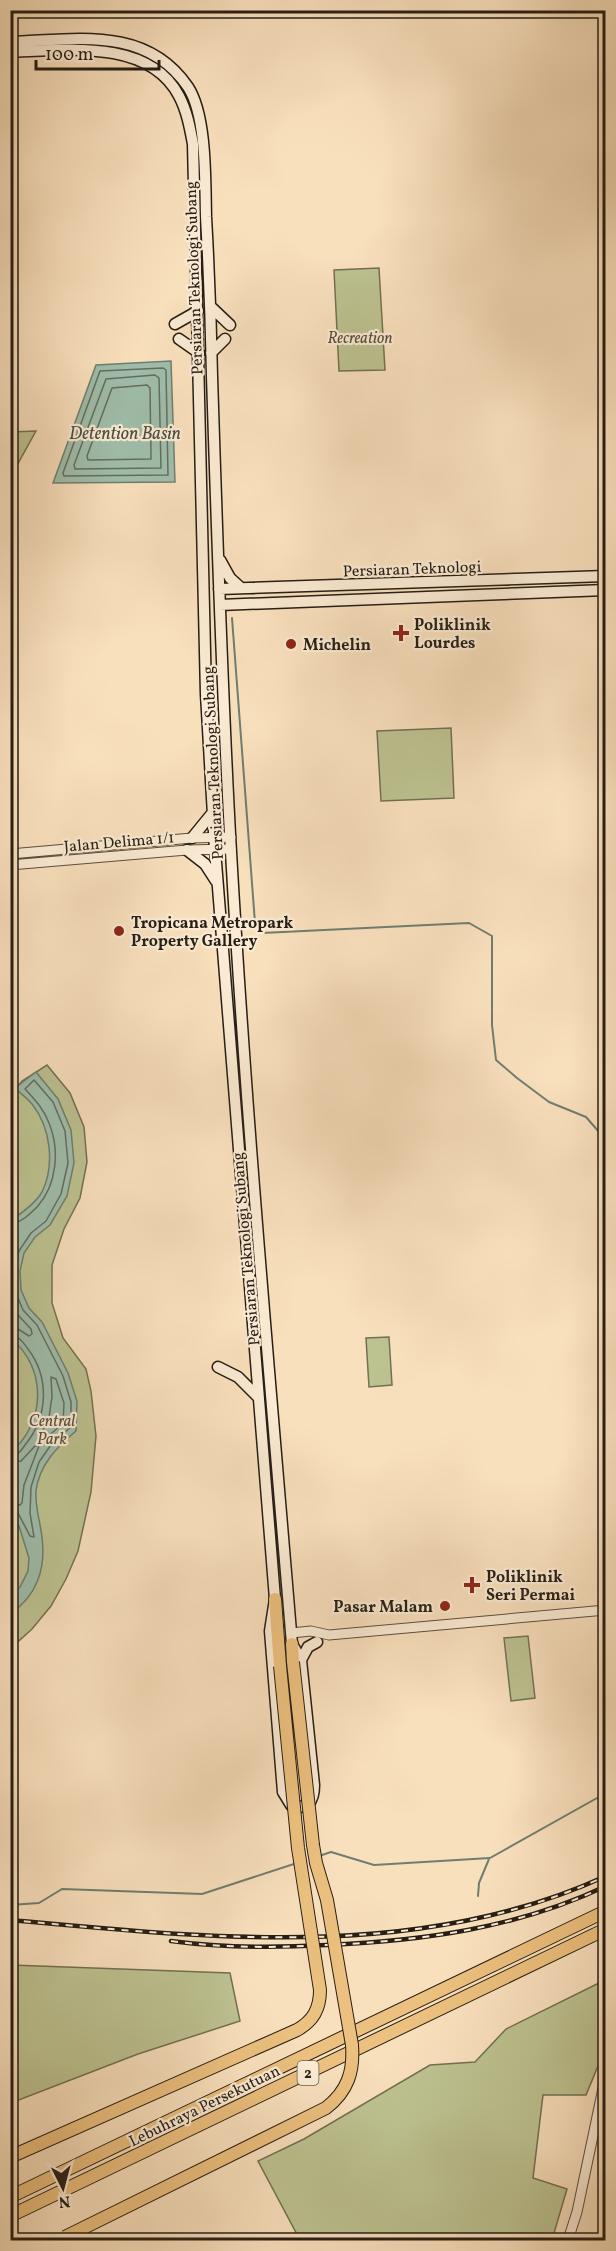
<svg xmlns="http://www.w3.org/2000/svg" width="616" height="2251" viewBox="0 0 616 2251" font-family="Vollkorn,serif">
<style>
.green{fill:#bdc291;stroke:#727053;stroke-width:1.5}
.water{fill:#9fbeac;stroke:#6f7e70;stroke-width:1.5}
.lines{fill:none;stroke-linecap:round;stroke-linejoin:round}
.shore{stroke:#626e60;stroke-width:1.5}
.stream{stroke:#6f7e70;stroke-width:2}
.tertiary-casing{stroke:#5b4e3f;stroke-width:11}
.secondary-casing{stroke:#261e15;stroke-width:13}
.trunk-casing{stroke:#261e15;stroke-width:14}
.tertiary{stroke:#fbebd4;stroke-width:9}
.secondary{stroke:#fbebd4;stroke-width:10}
.trunk{stroke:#ecc07e;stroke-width:12}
.rail-casing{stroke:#261e15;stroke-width:4.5}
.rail{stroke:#fbebd4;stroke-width:2;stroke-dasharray:7;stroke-linecap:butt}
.trunk-bridge-casing{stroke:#261e15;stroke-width:14;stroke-linecap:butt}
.trunk-bridge{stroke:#ecc07e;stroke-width:12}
.poi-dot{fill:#8f2418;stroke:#fbebd4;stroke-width:2}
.labels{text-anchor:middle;stroke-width:4.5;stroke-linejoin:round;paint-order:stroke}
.shield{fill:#fbebd4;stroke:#665c4e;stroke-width:1.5}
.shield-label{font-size:15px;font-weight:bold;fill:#261e15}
.street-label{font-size:16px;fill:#261e15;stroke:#fbebd4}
.park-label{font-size:16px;font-style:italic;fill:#534f3a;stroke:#fbebd4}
.poi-label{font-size:16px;font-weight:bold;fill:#261e15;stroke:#fbebd4;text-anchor:start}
.water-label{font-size:18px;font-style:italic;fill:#4a4e42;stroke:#fbebd4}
</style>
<rect width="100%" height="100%" fill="#f9e0bd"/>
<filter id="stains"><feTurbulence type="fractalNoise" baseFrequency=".00333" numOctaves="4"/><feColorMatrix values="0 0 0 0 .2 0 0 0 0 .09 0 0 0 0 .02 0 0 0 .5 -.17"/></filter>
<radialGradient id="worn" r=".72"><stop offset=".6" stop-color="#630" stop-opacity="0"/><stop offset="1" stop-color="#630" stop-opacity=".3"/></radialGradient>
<path class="green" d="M379 268 385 370 339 371 334 270Z
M36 431 11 476V432Z
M451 728 454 798 381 801 377 731Z
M47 1065 70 1093 84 1127 87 1162 80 1198 64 1229 52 1265V1303L63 1338 86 1369 91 1391 96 1436 91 1492 78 1551 66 1579 51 1606 32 1629 11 1648 10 1520 13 1497 10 1484V1270L13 1243 10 1223 11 1095 22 1081Z
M389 1337 392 1385 369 1387 366 1338Z
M528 1636 535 1698 511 1701 504 1638Z
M11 1965 230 1973 240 2021 138 2054 11 2103Z
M605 1980V2049L586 2095H543L533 2178 567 2189 552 2240H300L258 2161 304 2139 430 2065 475 2062 506 2029Z"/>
<path class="water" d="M171 361 175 482 53 483 96 365Z
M36 1072 58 1099 71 1130 74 1163 67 1196 50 1225 35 1237 24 1253 20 1271 21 1290 29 1308 42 1322 68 1373 77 1401 76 1431C57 1447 39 1465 36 1491 35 1508 40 1520 42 1537 46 1568 37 1596 11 1613V1595L20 1587 28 1571 29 1558 19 1526 12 1516 11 1452C46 1423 47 1367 11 1339L10 1270 13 1243 11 1220C22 1213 35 1204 42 1192 55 1165 51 1128 32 1104 27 1098 20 1093 15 1088Z"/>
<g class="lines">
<path class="shore" d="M163 368 166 370 168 475 64 476 63 473 100 371Z
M155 375 159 378 161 468 75 469 74 465 106 379Z
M147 385 150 388 151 459 88 460 87 456 112 388Z
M10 1224C21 1223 30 1214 37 1207 57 1185 60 1150 49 1123 44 1109 34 1099 25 1089L34 1080 53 1102 65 1131 68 1163 61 1194 46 1221 31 1233 19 1251 14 1271 15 1291 23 1310 37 1325 63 1376 71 1402V1427L53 1442 39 1462 31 1487 30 1513 34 1537 30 1536 18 1513 10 1511
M10 1299 18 1315 31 1329 32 1334 29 1336 18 1329 10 1328
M10 1335C19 1336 23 1342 28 1349 50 1378 48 1417 25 1445 21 1451 18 1455 10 1456
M51 1377 56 1379 64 1403 63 1423 43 1441 40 1437 49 1417 52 1397Z
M10 1463 21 1461 35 1446H39L24 1485 22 1503 20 1505 10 1503"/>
<path class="stream" d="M232 618 255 923 262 933 469 923 492 936V1025L496 1060 517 1078 549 1102 586 1117 606 1140
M319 1856 331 1852 374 1865 490 1858 606 1793
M478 1896 479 1883 489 1859
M10 1905 39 1903 62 1889 202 1894 297 1863"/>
<defs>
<path id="tertiary" d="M10 854 192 838 231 837
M10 865 187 850 231 849
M291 1633 311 1631 329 1635 606 1610
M568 2240 577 2212 606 2074"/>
<path id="secondary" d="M10 42C75 40 146 25 188 87 207 116 205 182 206 217 209 270 211 323 212 376 217 535 222 693 231 852 246 1116 270 1380 292 1644L301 1660 314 1785C314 1801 308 1811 291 1805L283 1792 270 1631 275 1599 215 850 206 694 193 144C190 128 187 111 179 96 149 38 64 50 10 52
M210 306 230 325
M175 324 198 311
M179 339 199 353
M211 353 225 339
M220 560 230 578 241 588
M219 589 606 576
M220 605 606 590
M192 838 214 811
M187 850 205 864 216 881
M218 1367 238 1377 258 1397
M301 1660 308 1647 317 1642"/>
<path id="trunk" d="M275 1599 280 1666
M292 1644 293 1662
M10 2197 606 1911
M10 2216 606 1929"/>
</defs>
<use href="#tertiary" class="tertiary-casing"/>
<use href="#secondary" class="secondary-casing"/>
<use href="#trunk" class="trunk-casing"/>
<use href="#tertiary" class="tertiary"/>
<use href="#secondary" class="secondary"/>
<use href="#trunk" class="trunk"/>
<defs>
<path id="rail" d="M10 1920C208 1938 419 1962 606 1876
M171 1941C223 1948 274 1948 326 1945 422 1941 518 1928 606 1886"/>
</defs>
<use href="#rail" class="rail-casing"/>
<use href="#rail" class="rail"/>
<defs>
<path id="trunk-bridge" d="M10 2157 297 2030C313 2021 320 2009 320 1990L298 1848 280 1666
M65 2237 326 2108C348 2091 354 2071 352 2045L327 1900 316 1863 313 1845 293 1662"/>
</defs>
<use href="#trunk-bridge" class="trunk-bridge-casing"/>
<use href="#trunk-bridge" class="trunk-bridge"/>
</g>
<g class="poi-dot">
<path d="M398 624h6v6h6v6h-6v6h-6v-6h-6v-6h6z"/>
<circle cx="291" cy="644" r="6"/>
<circle cx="119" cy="931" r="6"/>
<path d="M469 1576h6v6h6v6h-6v6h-6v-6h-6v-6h6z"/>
<circle cx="445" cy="1606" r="6"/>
</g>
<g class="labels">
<rect class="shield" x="297.5" y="2061" width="21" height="24" rx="4.5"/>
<g class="shield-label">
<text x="308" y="2078">2</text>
</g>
<g class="street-label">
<text transform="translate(193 278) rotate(-92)" y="6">Persiaran Teknologi Subang</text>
<text transform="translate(412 568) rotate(-2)" y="6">Persiaran Teknologi</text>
<text transform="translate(212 763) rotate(-93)" y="6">Persiaran Teknologi Subang</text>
<text transform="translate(119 841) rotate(-5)" y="6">Jalan Delima 1/1</text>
<text transform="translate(245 1249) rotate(-95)" y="6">Persiaran Teknologi Subang</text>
<text transform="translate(204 2105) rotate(-26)" y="6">Lebuhraya Persekutuan</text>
</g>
<g class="park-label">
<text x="360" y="343">Recreation</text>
<text x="52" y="1426">Central<tspan x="52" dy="18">Park</tspan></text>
</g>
<g class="poi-label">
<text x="414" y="630">Poliklinik<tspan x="414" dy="18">Lourdes</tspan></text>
<text x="303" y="650">Michelin</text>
<text x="131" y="928">Tropicana Metropark<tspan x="131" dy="18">Property Gallery</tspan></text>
<text x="486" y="1582">Poliklinik<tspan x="486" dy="18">Seri Permai</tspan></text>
<text x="433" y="1612" text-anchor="end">Pasar Malam</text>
</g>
<g class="water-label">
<text x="125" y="439">Detention Basin</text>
</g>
</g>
<rect width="616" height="2251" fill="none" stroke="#f9e0bd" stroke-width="36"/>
<rect x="12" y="12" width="592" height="2227" fill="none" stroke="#261e15" stroke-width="3"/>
<rect x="18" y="18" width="580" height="2215" fill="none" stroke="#261e15" stroke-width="1.5"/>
<g transform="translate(63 2188) rotate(174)" stroke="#fbebd4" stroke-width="4.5" paint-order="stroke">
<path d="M0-4.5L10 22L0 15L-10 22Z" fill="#261e15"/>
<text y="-9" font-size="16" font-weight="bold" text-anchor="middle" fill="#261e15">N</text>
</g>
<path d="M36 60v9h123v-9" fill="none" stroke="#261e15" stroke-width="3"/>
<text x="45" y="60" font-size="18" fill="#261e15" stroke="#fbebd4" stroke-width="4.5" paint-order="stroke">100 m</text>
<rect width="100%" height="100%" filter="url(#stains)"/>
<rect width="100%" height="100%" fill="url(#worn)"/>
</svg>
